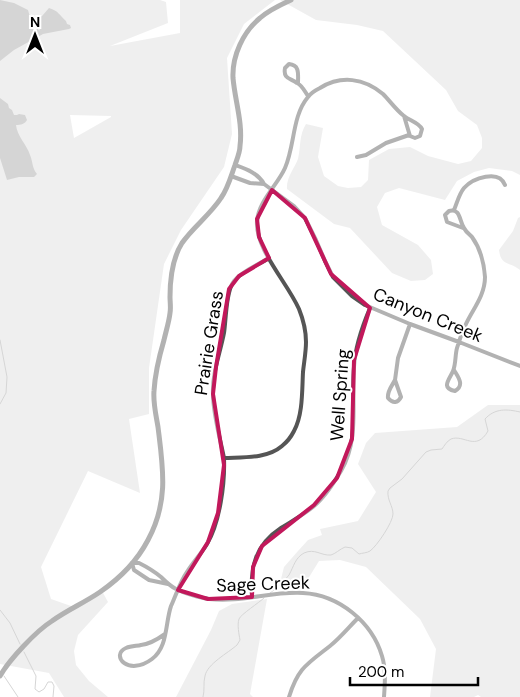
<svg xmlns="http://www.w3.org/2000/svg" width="520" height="697" viewBox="0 0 520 697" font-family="'DM Sans',sans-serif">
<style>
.green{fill:#dcdcdc;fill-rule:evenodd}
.water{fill:#a3a3a3}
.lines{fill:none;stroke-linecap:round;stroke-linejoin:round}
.stream{stroke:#a3a3a3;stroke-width:1}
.minor{stroke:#555;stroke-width:4}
.tertiary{stroke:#555;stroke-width:5}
.marked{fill:none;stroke:#c2185b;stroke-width:4;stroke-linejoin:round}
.labels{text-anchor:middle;stroke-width:4;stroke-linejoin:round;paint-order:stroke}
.street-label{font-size:18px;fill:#000;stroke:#fff}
</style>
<rect width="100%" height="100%" fill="#fff"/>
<path class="green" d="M0 0H160L166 2 168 23 110 46 180 33V0H275L244 24 227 58 232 134 224 167 181 230 164 264 149 368V414L129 419 140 493 88 471 41 567 51 599 74 607 102 591 108 602 78 635 74 651 76 665 89 681 108 697H64L49 673 0 664ZM70 115 111 116V117L74 138Z
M280 0H520V175L512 171 489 168 474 172 457 181 445 200 399 188 385 193 377 207 382 225 418 245 431 260 433 274 425 280 411 281 392 273 350 228 334 224 287 189C286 178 294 169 298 159 301 146 299 135 306 124L323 128 318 157 324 176 338 186 348 188 361 187 368 180 369 160 389 149 410 147 428 156 458 164 471 161 482 148V138L477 125 458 111 446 90 383 31 357 25 316 20Z
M520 217V270C510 261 501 267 499 250L513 231 518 218Z
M488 405H520V697H481L478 695 474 697H430L436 649 420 619 366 567 340 560 319 561 303 587 284 586 281 579 284 567 298 551 308 540 322 535 320 529 358 521 376 492 358 464 366 443 375 433 457 427Z
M267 599 250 694 253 697H176L211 630 219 611 232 604Z"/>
<path class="water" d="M0 0 14 3 28 10 30 17 35 19 42 16 49 8C59 11 59 15 66 21L67 24 70 25 71 28 69 29 43 34 14 50 0 61Z
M0 98 8 104 9 108 12 110 14 115H17L19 114 25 115 27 120C25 124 21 125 16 125 17 136 27 145 30 155 33 162 32 168 37 174L34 177H19L7 180 0 158Z"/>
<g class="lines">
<path class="stream" d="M0 340 7 377 6 393 0 404
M269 594C276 588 284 582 289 575 294 566 295 558 304 553 315 548 321 556 331 555 335 554 340 549 345 547L352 548 359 554C362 553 367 553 370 551 377 546 393 522 393 514 393 506 387 500 388 491L390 488 402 479 426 452 431 450 442 449C444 446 447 441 451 439 464 434 476 452 488 431L485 419C495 408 507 409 520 412
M0 610 10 623 20 644
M24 652 36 676 35 689 39 692 44 689 48 682H52L54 686 53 697
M4 676 18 697
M203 697C205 690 203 683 205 676 207 664 228 653 237 645L240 640C239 634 237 625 239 619 240 615 260 602 264 598"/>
<path class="minor" d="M298 83C298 74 300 65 289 64L285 68C283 79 290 78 297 83 302 85 305 92 308 96
M357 157 366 155 386 143 409 135
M235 165C246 169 258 173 264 184L294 206 305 218 316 240 325 261 333 277 352 296 365 305 410 324 459 342 520 366
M231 176 250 183 264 184
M454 210C457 203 459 194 464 188 473 178 499 169 505 185
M454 370C458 377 465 385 455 391 440 388 450 379 453 371 456 364 455 355 457 348 459 341 462 333 465 326 472 310 485 296 485 277 484 263 480 248 472 237 469 234 466 232 464 228 459 221 461 208 449 211L445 215 447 222 463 228
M395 380C392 386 387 391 388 398 393 404 398 403 401 397L395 380 398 358 410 324
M224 458C243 457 267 459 282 446 287 442 291 437 294 431 303 415 302 390 303 372 304 362 306 352 306 342 306 330 303 319 299 309 287 282 255 249 257 221 259 200 277 186 285 168 295 145 292 116 308 97 311 93 316 90 320 88 341 75 364 78 383 94 390 101 396 110 404 116 410 121 418 122 422 129L420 136 415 138 410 136 404 116
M168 584 149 580 134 570 132 563H139C147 567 155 572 161 577 166 582 170 586 176 589 184 593 200 598 209 599 240 603 272 591 303 593 339 595 372 622 382 656 386 669 385 683 384 697
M252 597C250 567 255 545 281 528 292 521 303 515 313 507 325 497 333 484 341 471 360 438 351 402 354 367 355 346 362 327 370 308
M165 634C158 639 150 644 141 645 137 646 131 646 126 648 110 655 128 677 152 659 168 647 165 624 171 606 176 595 180 582 187 572 193 562 201 554 207 544 220 522 225 483 224 458 220 438 213 414 213 394 212 373 220 354 224 333 226 320 226 291 234 281 242 271 258 265 269 258
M289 697C298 668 307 664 330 646 340 638 349 627 358 618"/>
<path class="tertiary" d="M0 676C9 660 36 631 52 621 67 610 84 603 100 592 119 579 137 561 148 540 169 501 163 468 158 427 156 415 153 403 154 391 155 374 159 357 164 340 166 331 169 322 170 313 171 308 170 302 170 297 170 279 172 259 182 243 193 227 210 215 221 198 228 188 231 176 235 165 237 159 240 152 240 146 243 123 235 101 233 78 232 56 243 32 260 18 269 10 280 5 291 0"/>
</g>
<path d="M0 0H520V697H0ZM272 190 305 218 331 274 370 308 354 360 352 439 337 478 314 505 262 546 253 567 252 597 208 599 178 590 208 542 218 513 224 465 213 394 216 367 229 289 239 276 269 258 259 237 257 219Z" fill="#fff" fill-opacity=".55" fill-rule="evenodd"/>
<path class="marked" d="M272 190 305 218 331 274 370 308 354 360 352 439 337 478 314 505 262 546 253 567 252 597 208 599 178 590 208 542 218 513 224 465 213 394 216 367 229 289 239 276 269 258 259 237 257 219Z"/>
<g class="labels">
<g class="street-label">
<text transform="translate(428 315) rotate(22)" y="6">Canyon Creek</text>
<text transform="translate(209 343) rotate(-81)" y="6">Prairie Grass</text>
<text transform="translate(340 395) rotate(-86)" y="6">Well Spring</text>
<text transform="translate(263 584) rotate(-2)" y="6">Sage Creek</text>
</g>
</g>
<g transform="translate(35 35)" stroke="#ffffff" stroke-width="4" paint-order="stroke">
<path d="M0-4L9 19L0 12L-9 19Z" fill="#000000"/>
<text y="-8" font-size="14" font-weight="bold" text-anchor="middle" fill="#000000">N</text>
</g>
<path d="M350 677v8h128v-8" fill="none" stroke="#000000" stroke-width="2.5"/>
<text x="358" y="677" font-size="15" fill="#000000" stroke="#ffffff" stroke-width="4" paint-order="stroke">200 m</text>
</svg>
